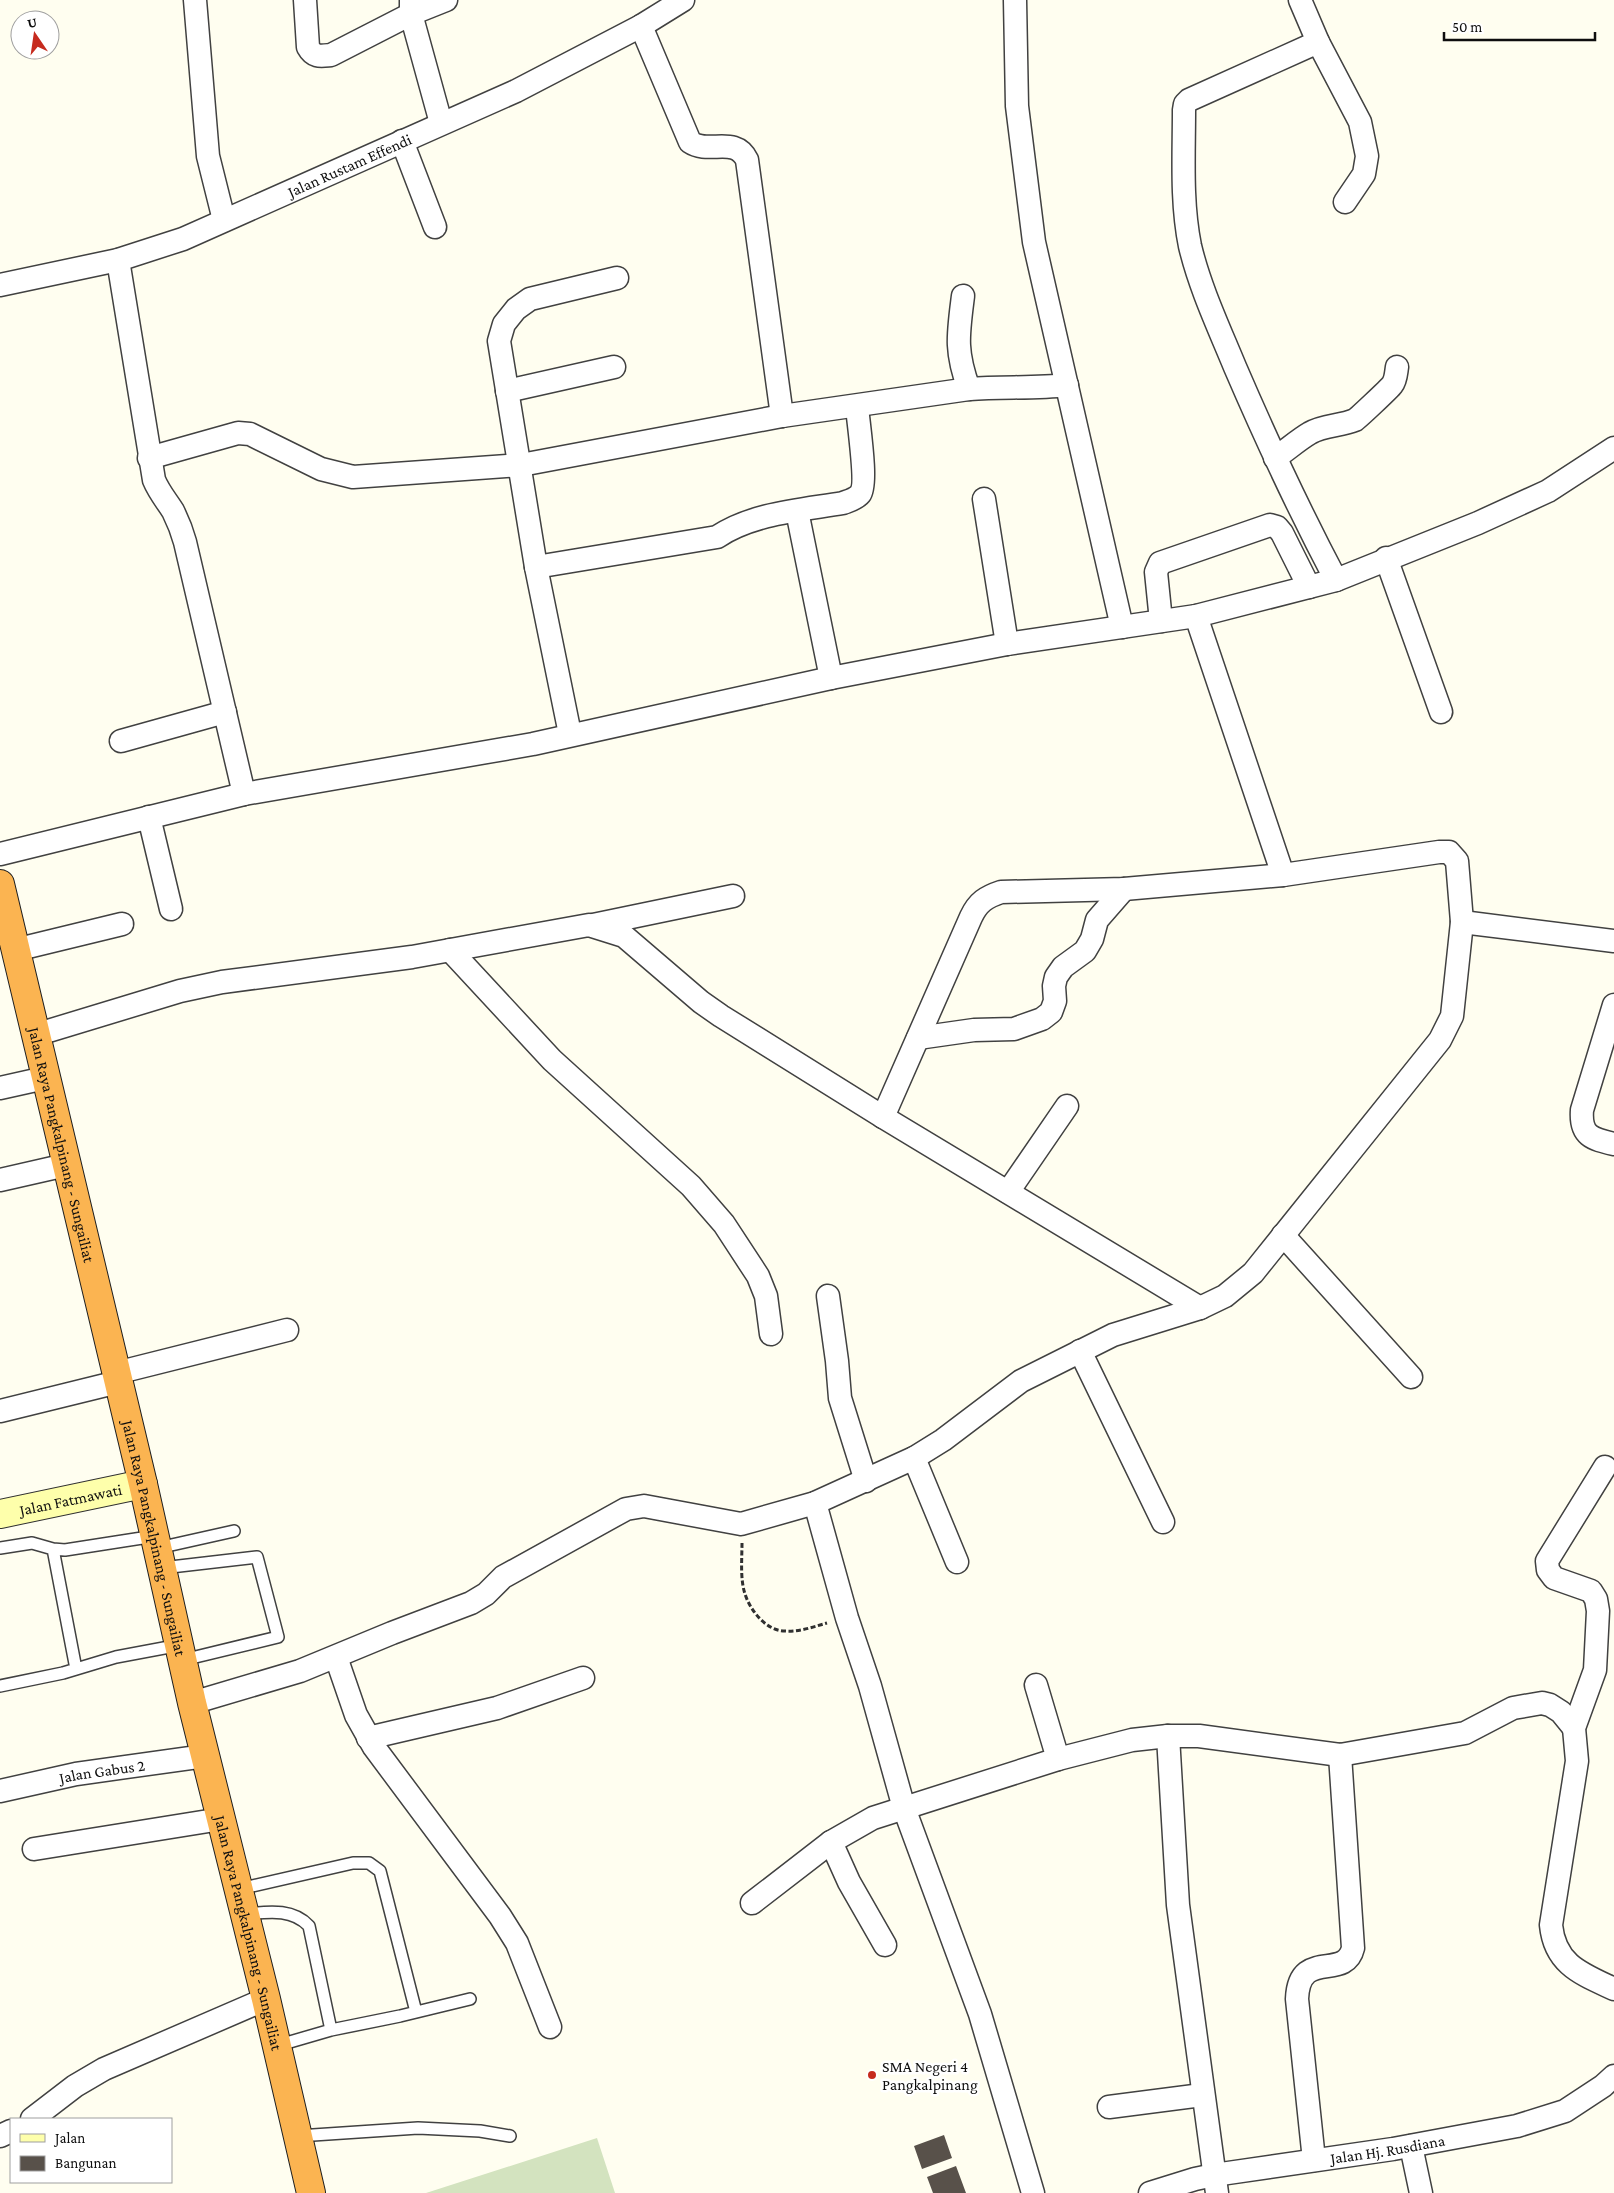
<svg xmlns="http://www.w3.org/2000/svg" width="1614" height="2193" viewBox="0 0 1614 2193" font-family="'Crimson Pro',serif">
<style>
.cemetery{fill:#d3e3bf}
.building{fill:#58514a}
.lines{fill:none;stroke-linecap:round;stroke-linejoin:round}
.lane-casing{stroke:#414141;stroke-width:14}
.street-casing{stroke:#414141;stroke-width:25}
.secondary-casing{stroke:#303030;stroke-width:30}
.highway-casing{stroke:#1f1f1f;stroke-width:30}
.path{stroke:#303030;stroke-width:3;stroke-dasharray:5 2.5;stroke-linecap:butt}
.lane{stroke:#fff;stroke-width:11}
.street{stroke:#fff;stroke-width:22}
.secondary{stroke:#feffab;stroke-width:28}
.highway{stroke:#fbb451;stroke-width:28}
.poi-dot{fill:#c62b1e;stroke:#fff;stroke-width:2}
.labels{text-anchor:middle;stroke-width:5;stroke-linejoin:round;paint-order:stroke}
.street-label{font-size:16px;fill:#0e0e0e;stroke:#fff}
.poi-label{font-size:16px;fill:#0e0e0e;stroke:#fff;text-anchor:start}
</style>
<rect width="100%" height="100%" fill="#fffef0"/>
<path class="cemetery" d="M597 2138 615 2193H426Z"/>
<path class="building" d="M944 2135 952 2158 922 2169 914 2146Z
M956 2166 966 2193H933L927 2177Z"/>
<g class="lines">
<defs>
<path id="lane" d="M0 1548 32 1543 53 1549 65 1550 155 1536
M158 1548 234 1531
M53 1549 76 1669
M162 1568 257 1557 278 1637 183 1660
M0 1686 63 1673 116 1657 180 1645
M239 1889 353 1863H369L380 1871 416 2012
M245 1914C268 1912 292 1908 309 1926L331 2030 276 2046
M331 2030 400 2016 470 1999
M298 2136 418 2128 480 2131 510 2136"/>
<g id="street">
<path d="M195 0 208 156 224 220"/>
<path d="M305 0 308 47C314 58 321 56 331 55L411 14 446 0"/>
<path d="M1015 0 1017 106 1034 242 1122 627"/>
<path d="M1300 0 1318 42 1360 122 1367 156 1364 174 1345 202"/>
<path d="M411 1V14L441 123"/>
<path d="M641 26 690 142C709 155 735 135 747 160L782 416"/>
<path d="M1318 42 1189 100 1185 104 1184 110C1184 155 1181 202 1190 246 1200 288 1219 328 1235 367 1266 439 1299 510 1336 580"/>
<path d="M402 141 435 227"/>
<path d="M118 260 154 480C159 492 166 500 173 511 178 521 182 531 185 542L244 794"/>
<path id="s1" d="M0 285 118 260 183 239 516 91 641 26 683 0"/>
<path d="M963 296C958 335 955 351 969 389"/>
<path d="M507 391 614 367"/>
<path d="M149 458 238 433 250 434 321 469 353 477 521 465 782 416 969 389C1002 386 1034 389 1067 385"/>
<path d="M1275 458C1287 450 1298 440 1310 433 1323 425 1341 426 1355 420 1358 418 1389 389 1392 385 1396 380 1396 373 1397 367"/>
<path d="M984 499 1007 644"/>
<path d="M797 511 831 678"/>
<path d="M1386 558 1441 712"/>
<path d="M536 567 717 537C753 513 802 510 843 503 848 501 856 499 860 494 868 484 858 422 857 406"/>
<path d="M1196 616 1283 875"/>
<path d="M1161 621 1156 572 1160 563 1270 525 1277 527 1282 533 1309 587"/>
<path d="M570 734 536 567 499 341 504 324 516 309 530 299 617 278"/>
<path d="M121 741 225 712"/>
<path d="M149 817 171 909"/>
<path d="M0 854 244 794 533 744 831 678 1007 644 1196 616 1336 580 1478 523 1548 491 1614 448"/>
<path d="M1462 922 1614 941"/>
<path d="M593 925 733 896"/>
<path d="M15 950 122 924"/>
<path d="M450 950 552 1060 691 1186 724 1224 758 1276 766 1296 771 1334"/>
<path d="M1614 1005 1582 1110C1580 1136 1592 1139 1614 1144"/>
<path d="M35 1035 180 991 222 982 412 957 589 925 624 936 701 1002 721 1016 883 1117 1200 1308"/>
<path d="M918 1038 974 1030 1014 1029 1042 1019 1051 1012 1055 1001 1054 986 1056 977 1063 967 1085 951 1092 939 1097 920 1124 889"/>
<path d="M0 1088 45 1078"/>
<path d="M0 1180 66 1165"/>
<path d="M1008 1192 1067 1106"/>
<path d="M1283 1235 1411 1377"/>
<path d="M828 1296 837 1361 840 1398 866 1481"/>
<path d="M1080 1351 1163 1522"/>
<path d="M116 1373 287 1330"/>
<path d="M0 1411 118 1382"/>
<path d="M914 1458 957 1562"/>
<path d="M1605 1467 1547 1561 1548 1570 1554 1578 1591 1591 1596 1599 1598 1611 1595 1670 1574 1728 1577 1761 1551 1925C1555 1965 1582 1974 1614 1989"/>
<path d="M815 1503 847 1618 870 1686 904 1808 980 2014 1033 2193"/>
<path d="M336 1657 356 1715 374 1747 500 1916 517 1943 550 2027"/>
<path d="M1036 1685 1058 1759"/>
<path d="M192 1703 300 1671 392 1633 471 1603 486 1594 503 1577 626 1509 644 1506 741 1524 815 1503 914 1458 943 1440 1021 1381 1113 1335 1200 1308 1225 1296 1253 1273 1440 1040 1452 1016 1462 922 1457 861 1449 852H1439L1283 875 1124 889 1001 892C986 897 978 902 971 917L883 1117"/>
<path d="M1168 1736 1178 1905 1217 2193"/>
<path d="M368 1738 497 1708 583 1678"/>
<path id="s2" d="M0 1791 76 1774 205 1756"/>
<path d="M831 1842 849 1882 885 1945"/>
<path d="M34 1849 221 1819"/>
<path d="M752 1903 831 1842 873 1818 1058 1759 1132 1740 1168 1736H1199L1340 1755 1465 1733 1513 1708 1542 1703 1550 1705 1561 1712 1574 1728"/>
<path d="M1109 2107 1202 2095"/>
<path d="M32 2119 75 2086 104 2069 266 1999"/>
<path d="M0 2136 11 2131"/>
<path d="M1411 2146 1421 2193"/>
<path d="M1314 2160 1297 1999C1299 1947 1345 1982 1353 1948L1340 1755"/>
<path id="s3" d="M1150 2193 1195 2179 1214 2175 1393 2149 1517 2126 1565 2111 1603 2086 1614 2076"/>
</g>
<g id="secondary">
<path id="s4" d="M0 1514 143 1484"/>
</g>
<g id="highway">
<path id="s5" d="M0 884 143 1484 192 1703 266 1999 311 2193"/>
</g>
</defs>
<use href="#lane" class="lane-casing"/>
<use href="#street" class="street-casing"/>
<use href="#secondary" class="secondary-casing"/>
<use href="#highway" class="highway-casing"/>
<path class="path" d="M742 1543C742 1559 740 1579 745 1594 750 1610 766 1631 785 1631 799 1632 813 1627 827 1623"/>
<use href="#lane" class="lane"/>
<use href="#street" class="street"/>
<use href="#secondary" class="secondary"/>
<use href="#highway" class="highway"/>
</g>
<circle class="poi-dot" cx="872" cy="2075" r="5"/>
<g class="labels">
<g class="street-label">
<text dy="6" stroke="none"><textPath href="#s1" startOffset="371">Jalan Rustam Effendi</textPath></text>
<text dy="6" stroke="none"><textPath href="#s5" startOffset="268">Jalan Raya Pangkalpinang - Sungailiat</textPath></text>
<text dy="6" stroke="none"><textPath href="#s4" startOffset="72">Jalan Fatmawati</textPath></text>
<text dy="6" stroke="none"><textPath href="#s5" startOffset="672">Jalan Raya Pangkalpinang - Sungailiat</textPath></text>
<text dy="6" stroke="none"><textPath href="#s2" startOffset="104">Jalan Gabus 2</textPath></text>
<text dy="6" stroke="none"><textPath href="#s5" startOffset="1078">Jalan Raya Pangkalpinang - Sungailiat</textPath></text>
<text dy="6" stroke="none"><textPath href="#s3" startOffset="242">Jalan Hj. Rusdiana</textPath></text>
</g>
<g class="poi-label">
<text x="882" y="2072">SMA Negeri 4<tspan x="882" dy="18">Pangkalpinang</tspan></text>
</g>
</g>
<rect x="10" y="2118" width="162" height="65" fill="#ffffff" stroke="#9f9f9f"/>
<rect x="20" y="2134" width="25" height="8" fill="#feffab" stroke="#9f9f9f"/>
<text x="55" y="2143" font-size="15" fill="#0e0e0e">Jalan</text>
<rect x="20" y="2156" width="25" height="15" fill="#58514a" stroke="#9f9f9f"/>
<text x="55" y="2168" font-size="15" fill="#0e0e0e">Bangunan</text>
<g transform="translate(35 35) rotate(347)"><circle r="24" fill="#ffffff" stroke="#9f9f9f"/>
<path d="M0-4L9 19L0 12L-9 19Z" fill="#c62b1e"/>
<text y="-8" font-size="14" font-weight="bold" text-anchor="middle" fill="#0e0e0e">U</text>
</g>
<path d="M1444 32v8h151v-8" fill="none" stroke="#0e0e0e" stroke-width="2.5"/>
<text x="1452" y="32" font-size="15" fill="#0e0e0e" stroke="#ffffff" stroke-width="4" paint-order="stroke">50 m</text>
</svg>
